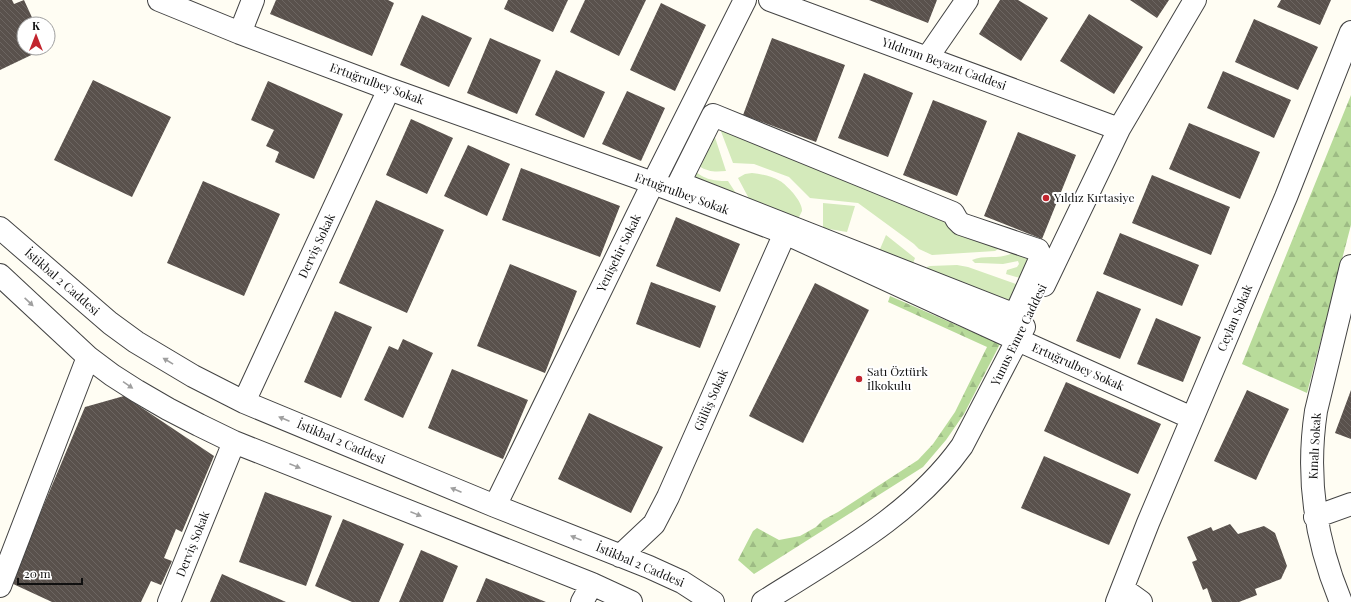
<svg xmlns="http://www.w3.org/2000/svg" width="1351" height="602" viewBox="0 0 1351 602" font-family="'Playfair Display',serif">
<style>
.grass{fill:#d4eabb}
.forest{fill:url(#forest-firs)}
.building{fill:url(#building-back-hatch)}
.lines{fill:none;stroke-linecap:round;stroke-linejoin:round}
.minor-casing{stroke:#434343;stroke-width:24}
.minor{stroke:#fff;stroke-width:22}
.oneway{fill:#9f9f9f}
.poi-dot{fill:#c2252e;stroke:#fff;stroke-width:1.5}
.labels{text-anchor:middle;stroke-width:4;stroke-linejoin:round;paint-order:stroke}
.street-label{font-size:12px;fill:#101010;stroke:#fff}
.poi-label{font-size:12px;fill:#101010;stroke:#fff;text-anchor:start}
</style>
<defs>
<pattern id="forest-firs" width="22" height="20" patternUnits="userSpaceOnUse"><rect width="22" height="20" fill="#b8db9a"/><path d="M5 1l3.5 6h-7zM16 11l3.5 6h-7z" fill="#9dbb84"/></pattern>
<pattern id="building-back-hatch" width="6" height="6" patternUnits="userSpaceOnUse"><rect width="6" height="6" fill="#59514c"/><path d="M-1 5l2 2M0 0l6 6M5-1l2 2" fill="none" stroke="#6c6561"/></pattern>
</defs>
<rect width="100%" height="100%" fill="#fffdf3"/>
<path class="grass" d="M717 121 950 213 1000 248 995 251 932 255 919 249 914 244 858 203 810 198 789 177 754 164 733 163Z
M711 125 726 171C715 172 708 172 699 166Z
M691 168C704 179 711 181 728 181L743 204 684 182Z
M752 173C761 174 772 176 780 181 787 185 803 202 802 211L795 225 754 208 738 178 745 174Z
M823 203 855 206 847 232 823 228Z
M886 235 915 258 911 269 877 256Z
M1015 251 1034 253 1027 280 1006 274 1007 270 1017 267 1019 264 1018 261 1003 264 979 263H975L972 260C985 254 1003 261 1015 251Z
M957 265 968 267 1024 287 1014 311 926 274 927 267 930 266Z"/>
<path class="forest" d="M1351 95V225L1307 393 1242 364Z
M890 296 1000 344 964 414 946 440 923 467 754 574 738 560 753 531 757 528 779 540 800 536 816 527 823 520 838 512 918 460 933 444 955 412 987 347 888 302Z"/>
<path class="building" d="M0 0H12L14 4 24 0 35 24H24V48H46L0 70Z
M276 0H388L394 3 372 56 270 14Z
M508 0H568L553 32 504 9Z
M585 0H646L619 56 570 32Z
M869 0H937L928 23Z
M1000 0H1018L1048 18 1021 61 979 34Z
M1130 0H1169L1157 18Z
M1281 0H1331L1320 25 1277 7Z
M661 3 706 25 675 91 630 70Z
M1089 14 1143 47 1114 94 1060 61Z
M422 15 472 38 449 87 400 65Z
M1254 19 1318 47 1298 90 1235 62Z
M490 38 541 60 517 114 467 93Z
M772 38 845 65 816 142 743 115Z
M556 70 605 92 584 138 535 115Z
M1223 71 1291 100 1274 138 1207 108Z
M864 73 913 93 888 157 838 138Z
M93 80 171 117 132 197 54 160Z
M268 81 343 114 314 179 275 162 279 152 266 146 274 130 251 120Z
M627 91 665 108 641 161 602 144Z
M933 100 987 121 957 196 903 175Z
M411 119 453 138 427 194 386 175Z
M1189 123 1260 152 1240 199 1169 169Z
M1018 132 1076 155 1042 239 984 216Z
M468 145 510 164 487 216 444 196Z
M521 168 620 206 600 257 502 220Z
M1152 175 1230 207 1211 255 1132 223Z
M203 181 280 214 244 296 167 263Z
M376 200 444 230 407 313 339 283Z
M676 217 740 244 720 292 656 266Z
M1120 233 1199 265 1182 306 1103 274Z
M510 264 577 291 545 373 477 346Z
M651 282 716 306 700 348 636 324Z
M815 283 869 310 803 443 749 416Z
M1097 291 1141 309 1120 359 1076 341Z
M335 311 372 327 341 398 304 382Z
M1156 318 1201 337 1183 382 1137 364Z
M403 339 433 353 403 418 364 400 389 346 398 350Z
M452 369 528 400 503 459 428 428Z
M1066 382 1161 424 1138 474 1044 431Z
M1247 390 1289 409 1256 480 1214 461Z
M1351 390V439L1335 433Z
M124 396 214 456 182 532 176 529 164 558 172 561 161 585 151 581 141 602H52L11 583 85 407Z
M589 413 663 447 631 513 558 479Z
M1044 456 1131 494 1109 545 1021 508Z
M265 492 332 516 306 586 239 562Z
M343 519 404 544 379 602H352L315 586Z
M1230 524 1238 534 1264 526 1275 533 1287 566 1281 579 1255 589 1257 595 1239 602H1212L1207 588 1203 590 1192 562 1197 560 1187 537 1211 527 1213 531Z
M421 550 458 566 443 602H399Z
M222 574 286 602H210Z
M486 578 546 602H476Z"/>
<g class="lines">
<defs>
<path id="minor" d="M159 0 240 33 389 89 653 183 785 233 1018 340 1192 418
M770 0 1119 129
M240 33 253 0
M927 58 967 0
M713 115 953 213 957 220 961 224 1038 250 1041 257 1015 315 679 183Z
M0 228 110 323 136 342 193 376 244 402 495 506 649 567 682 582 713 602
M0 275 88 357 112 375 137 391 168 409 199 425 234 442 592 584 631 602
M1044 285 1119 129 1195 0
M244 402 389 89
M495 506 653 183 745 0
M1315 517 1351 504
M620 556 654 524 668 497 785 233
M0 586 88 357
M1123 589 1141 602
M169 602 234 442
M582 602 592 584
M763 602C834 557 913 515 962 446L1024 327
M1117 602 1148 523 1286 197 1351 32
M1341 602C1315 540 1306 477 1316 411L1351 266"/>
</defs>
<use href="#minor" class="minor-casing"/>
<use href="#minor" class="minor"/>
</g>
<defs><path id="oneway-solid" d="M-6-.8H1V-3.2L6.5 0L1 3.2V.8H-6Z"/></defs>
<g class="oneway">
<use href="#oneway-solid" transform="translate(29 302) rotate(43)"/>
<use href="#oneway-solid" transform="translate(168 361) rotate(-149)"/>
<use href="#oneway-solid" transform="translate(128 385) rotate(34)"/>
<use href="#oneway-solid" transform="translate(284 419) rotate(-157)"/>
<use href="#oneway-solid" transform="translate(295 466) rotate(22)"/>
<use href="#oneway-solid" transform="translate(456 490) rotate(-157)"/>
<use href="#oneway-solid" transform="translate(416 514) rotate(22)"/>
<use href="#oneway-solid" transform="translate(576 538) rotate(-158)"/>
</g>
<g class="poi-dot">
<circle cx="1046" cy="198" r="4"/>
<circle cx="859" cy="379" r="4"/>
</g>
<g class="labels">
<g class="street-label">
<text transform="translate(944 64) rotate(20)" y="4">Yıldırım Beyazıt Caddesi</text>
<text transform="translate(377 84) rotate(20)" y="4">Ertuğrulbey Sokak</text>
<text transform="translate(682 194) rotate(20)" y="4">Ertuğrulbey Sokak</text>
<text transform="translate(317 246) rotate(-65)" y="4">Derviş Sokak</text>
<text transform="translate(619 253) rotate(-64)" y="4">Yenişehir Sokak</text>
<text transform="translate(62 282) rotate(41)" y="4">İstikbal 2 Caddesi</text>
<text transform="translate(1235 318) rotate(-67)" y="4">Ceylan Sokak</text>
<text transform="translate(1019 335) rotate(-64)" y="4">Yunus Emre Caddesi</text>
<text transform="translate(1078 367) rotate(24)" y="4">Ertuğrulbey Sokak</text>
<text transform="translate(711 400) rotate(-66)" y="4">Gülüş Sokak</text>
<text transform="translate(341 442) rotate(23)" y="4">İstikbal 2 Caddesi</text>
<text transform="translate(1315 446) rotate(-87)" y="4">Kınalı Sokak</text>
<text transform="translate(193 544) rotate(-68)" y="4">Derviş Sokak</text>
<text transform="translate(640 565) rotate(23)" y="4">İstikbal 2 Caddesi</text>
</g>
<g class="poi-label">
<text x="1054" y="202">Yıldız Kırtasiye</text>
<text x="867" y="376">Satı Öztürk<tspan x="867" dy="14">İlkokulu</tspan></text>
</g>
</g>
<g transform="translate(36 36)"><circle r="19" fill="#ffffff" stroke="#9f9f9f"/>
<path d="M0-3L7 15L0 10L-7 15Z" fill="#c2252e"/>
<text y="-6" font-size="11" font-weight="bold" text-anchor="middle" fill="#101010">K</text>
</g>
<path d="M18 578v6h64v-6" fill="none" stroke="#101010" stroke-width="2"/>
<text x="24" y="578" font-size="12" fill="#101010" stroke="#ffffff" stroke-width="3" paint-order="stroke">20 m</text>
</svg>
